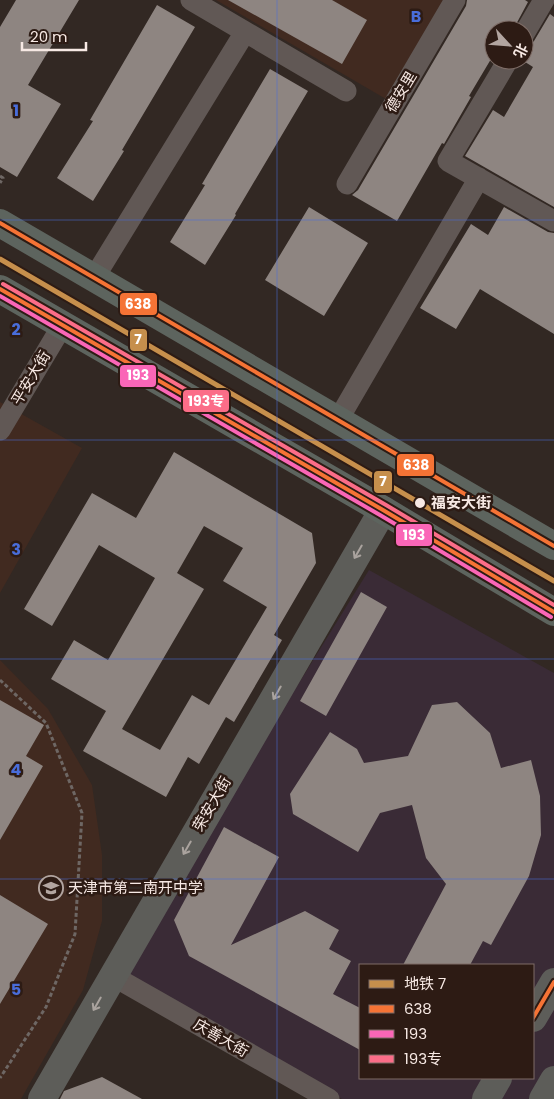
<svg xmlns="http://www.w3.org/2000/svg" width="554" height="1099" viewBox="0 0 554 1099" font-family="Poppins,'Noto Sans SC',sans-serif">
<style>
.commercial{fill:#3a2b36;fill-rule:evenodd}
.built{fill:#412a20}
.building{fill:#8e8581;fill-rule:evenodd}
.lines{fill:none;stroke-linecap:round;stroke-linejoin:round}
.path{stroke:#6e6764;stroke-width:3;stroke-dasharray:4 2.5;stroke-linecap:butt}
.street{stroke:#615855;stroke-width:21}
.secondary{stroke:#5d5d59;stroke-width:28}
.primary{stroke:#5d645e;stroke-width:28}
.bus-1-casing{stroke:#2d1b14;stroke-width:8}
.bus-2-casing{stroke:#2d1b14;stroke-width:8}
.bus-3-casing{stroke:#2d1b14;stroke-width:8}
.bus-1{stroke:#f57335;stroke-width:4}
.bus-2{stroke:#fa66b7;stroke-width:4}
.bus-3{stroke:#fb6d88;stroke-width:4}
.metro-1-casing{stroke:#2d1b14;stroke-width:9}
.metro-1{stroke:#c68f4c;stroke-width:5}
.oneway{stroke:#aaa39e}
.grid{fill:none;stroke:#496dda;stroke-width:1;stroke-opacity:0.55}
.stop-dot{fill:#f7e9e4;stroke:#2d1b14;stroke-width:2}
.labels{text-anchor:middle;stroke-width:5;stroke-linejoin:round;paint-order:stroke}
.street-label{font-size:15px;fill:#f7e9e4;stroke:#2d1b14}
.stop-label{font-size:15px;font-weight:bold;fill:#f7e9e4;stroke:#2d1b14;text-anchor:start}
.poi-label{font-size:15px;fill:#f7e9e4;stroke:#2d1b14;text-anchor:start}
.grid-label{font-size:16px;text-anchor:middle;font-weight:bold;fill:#496dda;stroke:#2d1b14;stroke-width:5;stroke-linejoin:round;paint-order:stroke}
.line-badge{stroke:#2d1b14;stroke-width:2}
.badge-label{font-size:14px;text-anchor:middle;font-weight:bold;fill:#fff}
</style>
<rect width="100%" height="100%" fill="#322823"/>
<path class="commercial" d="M369 570 554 673V1099H342L119 973ZM360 965H533V1078H360Z"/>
<path class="built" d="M216 0H445L386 99Z
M0 402 82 448 0 593Z
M0 660 48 709 92 785 102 855V921L83 990 21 1099H0Z"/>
<path class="building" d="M16 0H79L28 85 61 104 17 177 0 167V27Z
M228 0H332L367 20 342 64Z
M467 0H525L528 2 513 30H494V54L469 96 471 97 444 144 442 143 397 221 352 195 358 190 466 6Z
M157 5 195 27 122 150 124 151 93 201 57 178 93 121 90 120Z
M550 14 554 17V207L465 156 493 110 504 117 533 67 522 60H524V46L530 45 534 41Z
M270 69 308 91 235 214 236 215 205 265 170 242 205 185 202 184Z
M309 207 368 243 324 316 265 280Z
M504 207 548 232 554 233V334L480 289 456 329 420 308 471 224 488 235Z
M174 452 312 533 316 563 274 635 282 640 234 722 226 717 199 764 188 757 166 797 83 751 106 711 51 679 74 640 108 660 155 578 99 545 52 626 24 609 92 493 136 518ZM204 526 243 548 223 581 267 607 209 705 192 695 160 750 122 729 204 589 177 573Z
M361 592 387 607 326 716 300 701Z
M0 700 44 725 26 756 43 766 0 840Z
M457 702 490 733 501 768 531 760 540 796 541 835 529 876 491 945 483 941 470 965H403L446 884 426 858 412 805 380 813 358 852 293 814 290 794 330 732 357 749 364 763 408 756 432 705Z
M224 827 279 857 231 945 305 911 339 930 329 949 351 961 333 994 360 1008V1050L189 956 174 920Z
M0 895 48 924 0 1004Z
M102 1077 142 1099H60L64 1091Z"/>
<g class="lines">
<path class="path" d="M0 176 3 178 0 183
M0 680 46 723 82 813 75 934 46 1007 0 1078"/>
<path class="street" d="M191 0 346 91
M524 34 544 0
M508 60 448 161 554 221
M347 184 455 0
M94 278 245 32
M338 420 479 178
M0 430 62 326
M113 976 329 1099"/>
<path class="secondary" d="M533 1018 554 982
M42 1099 383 510
M486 1099 498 1078
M543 1099 554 1080"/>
<path class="primary" d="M0 223 554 546
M0 289 383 510 554 612"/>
<defs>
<path id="bus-1" d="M0 223 554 546
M0 289 383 510 554 612
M533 1018 554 982"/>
<path id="bus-2" d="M0 296 380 515 551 617"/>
<path id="bus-3" d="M3 284 386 505 554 605"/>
</defs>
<use href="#bus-1" class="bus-1-casing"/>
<use href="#bus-2" class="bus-2-casing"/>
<use href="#bus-3" class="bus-3-casing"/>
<use href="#bus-1" class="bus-1"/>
<use href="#bus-2" class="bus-2"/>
<use href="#bus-3" class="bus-3"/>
<defs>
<path id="metro-1" d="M0 259 554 581"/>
</defs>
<use href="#metro-1" class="metro-1-casing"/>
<use href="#metro-1" class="metro-1"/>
</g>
<defs><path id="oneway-shaft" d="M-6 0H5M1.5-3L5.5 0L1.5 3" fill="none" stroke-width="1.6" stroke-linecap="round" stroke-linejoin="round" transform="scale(1.25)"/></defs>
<g class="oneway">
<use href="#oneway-shaft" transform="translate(358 552) rotate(120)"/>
<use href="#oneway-shaft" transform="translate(277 693) rotate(120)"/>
<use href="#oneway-shaft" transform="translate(187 848) rotate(120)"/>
<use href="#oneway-shaft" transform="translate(97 1004) rotate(120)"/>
</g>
<path class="grid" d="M277 0V1099M0 220H554M0 440H554M0 659H554M0 879H554"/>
<defs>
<symbol id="school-ring" viewBox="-11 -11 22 22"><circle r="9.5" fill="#2d1b14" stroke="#b2a5a0" stroke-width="1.5"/><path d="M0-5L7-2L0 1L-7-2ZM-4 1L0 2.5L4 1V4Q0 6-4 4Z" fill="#b2a5a0"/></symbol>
</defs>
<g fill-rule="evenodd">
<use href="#school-ring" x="37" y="874" width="28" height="28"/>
</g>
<circle class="stop-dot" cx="420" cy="503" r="6"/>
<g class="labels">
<g class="street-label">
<text transform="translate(401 92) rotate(-59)" y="5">德安里</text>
<text transform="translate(31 378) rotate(-59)" y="5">平安大街</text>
<text transform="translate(212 804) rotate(-60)" y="5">荣安大街</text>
<text transform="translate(221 1038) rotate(30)" y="5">庆善大街</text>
</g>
<g class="stop-label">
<text x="431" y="508">福安大街</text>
</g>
<g class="poi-label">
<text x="68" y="893">天津市第二南开中学</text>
</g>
</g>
<g class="grid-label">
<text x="416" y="22">B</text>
<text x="16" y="116">1</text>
<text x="16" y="335">2</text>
<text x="16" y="555">3</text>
<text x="16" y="775">4</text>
<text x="16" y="995">5</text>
</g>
<g class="line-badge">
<rect x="119" y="292" width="39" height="24" rx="5" fill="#f57335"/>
<rect x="129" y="328" width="19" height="24" rx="5" fill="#c68f4c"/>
<rect x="119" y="364" width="38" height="24" rx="5" fill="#fa66b7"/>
<rect x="182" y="389" width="48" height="24" rx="5" fill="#fb6d88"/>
<rect x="396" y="453" width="39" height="24" rx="5" fill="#f57335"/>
<rect x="373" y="470" width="20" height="24" rx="5" fill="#c68f4c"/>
<rect x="395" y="523" width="38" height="24" rx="5" fill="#fa66b7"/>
</g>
<g class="badge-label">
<text x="138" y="309">638</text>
<text x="138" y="344">7</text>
<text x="138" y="380">193</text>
<text x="206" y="406">193专</text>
<text x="416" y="470">638</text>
<text x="383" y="486">7</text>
<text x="414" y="540">193</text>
</g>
<rect x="359" y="964" width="175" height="115" fill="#2d1b14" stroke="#7e6d67"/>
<rect x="369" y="980" width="25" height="8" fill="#c68f4c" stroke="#7e6d67"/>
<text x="404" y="989" font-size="15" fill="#f7e9e4">地铁 7</text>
<rect x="369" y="1005" width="25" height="8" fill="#f57335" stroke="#7e6d67"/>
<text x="404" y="1014" font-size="15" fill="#f7e9e4">638</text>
<rect x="369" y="1030" width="25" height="8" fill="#fa66b7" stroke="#7e6d67"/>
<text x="404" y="1039" font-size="15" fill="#f7e9e4">193</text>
<rect x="369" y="1055" width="25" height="8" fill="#fb6d88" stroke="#7e6d67"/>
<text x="404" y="1064" font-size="15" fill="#f7e9e4">193专</text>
<g transform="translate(509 45) rotate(116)"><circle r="24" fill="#2d1b14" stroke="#7e6d67"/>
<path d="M0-4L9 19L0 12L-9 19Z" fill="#b2a5a0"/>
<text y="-8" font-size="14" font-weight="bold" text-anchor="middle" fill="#f7e9e4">北</text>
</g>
<path d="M22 42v8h64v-8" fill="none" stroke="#f7e9e4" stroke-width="2.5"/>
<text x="30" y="42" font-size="15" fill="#f7e9e4" stroke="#2d1b14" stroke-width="4" paint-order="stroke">20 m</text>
</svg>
